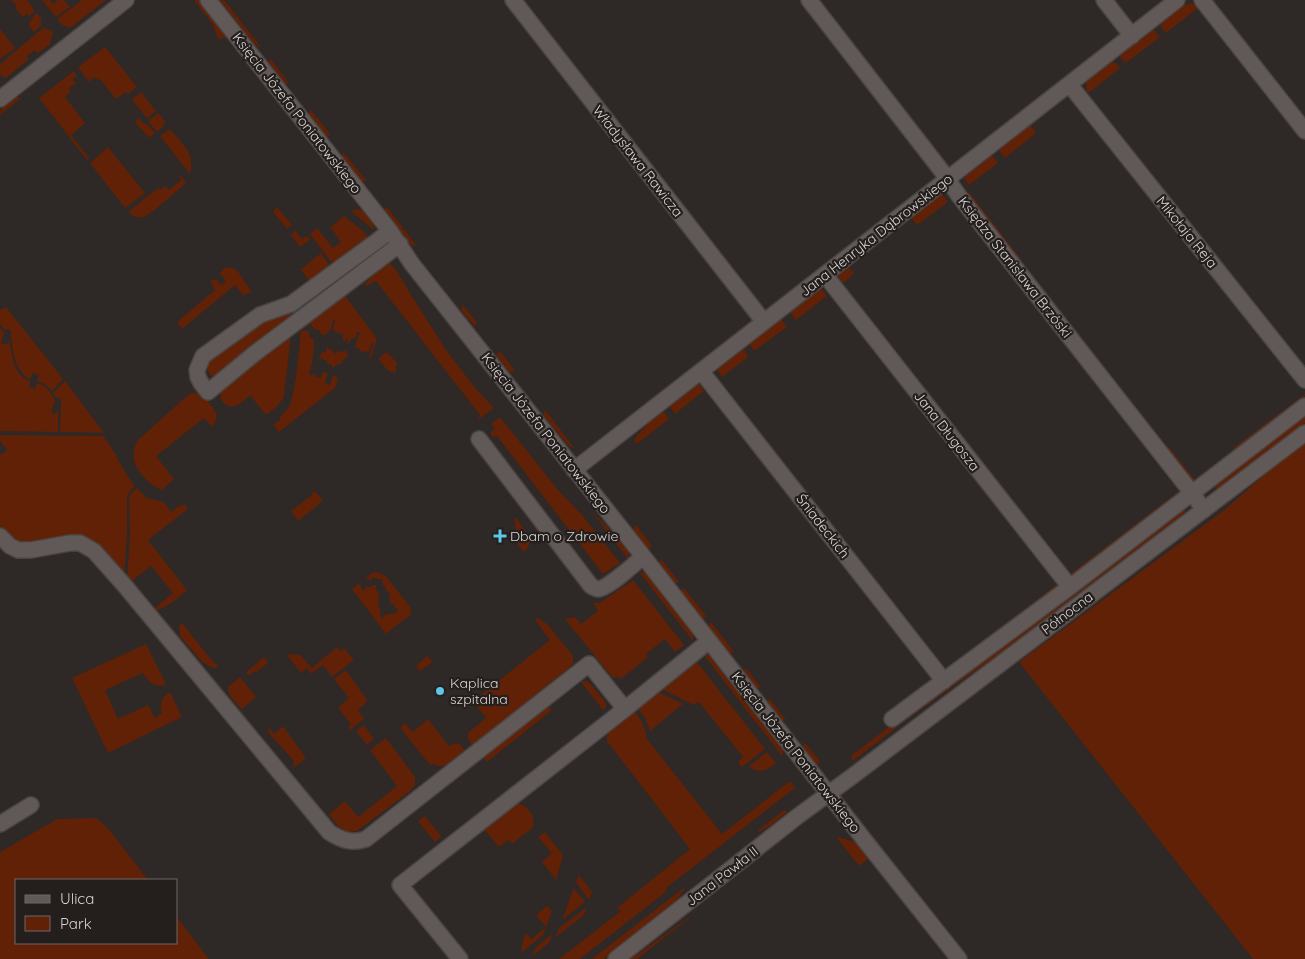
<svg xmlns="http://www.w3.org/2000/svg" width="1305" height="959" viewBox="0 0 1305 959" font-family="Quicksand,sans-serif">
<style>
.green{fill:#612106}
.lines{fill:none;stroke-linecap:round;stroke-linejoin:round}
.street-casing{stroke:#494442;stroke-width:18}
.secondary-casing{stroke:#494442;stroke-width:18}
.street{stroke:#605957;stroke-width:15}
.secondary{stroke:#605957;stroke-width:15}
.poi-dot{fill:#5cc7e7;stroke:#241f1d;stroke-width:2}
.labels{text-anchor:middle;stroke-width:4.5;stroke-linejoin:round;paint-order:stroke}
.street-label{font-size:14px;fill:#dad6d5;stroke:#241f1d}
.poi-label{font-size:14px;fill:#dad6d5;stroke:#241f1d;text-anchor:start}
</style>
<rect width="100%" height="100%" fill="#2e2827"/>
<path class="green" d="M11 0H27L35 11 29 16 27 14 23 17 15 8 17 6Z
M42 0H50L53 4 58 0H64L70 7 56 17Z
M82 0H106L70 28 62 25 57 19Z
M194 0H200L228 36 227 38 225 39 223 37 219 40 213 25Z
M220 0H224L261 47 254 44Z
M1191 3 1199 7 1166 33 1160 26 1161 23 1182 6Z
M37 13 41 18V26L34 32 28 24 32 20 31 19Z
M43 28 50 30 53 32 50 44 38 53 35 50 27 56 29 59 6 78 0 75V64Z
M0 29 15 48 0 59Z
M1151 30H1154L1160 37 1126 63 1120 57 1121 53Z
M105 47 137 87 128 94 126 92 116 99 100 79 98 80 95 77 89 82 78 67Z
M270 58 289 83H285L269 63Z
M1112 61 1115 62 1120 68 1087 94 1086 83 1088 80Z
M74 71 77 76 73 79 76 83 69 88 71 91 65 97 85 123 71 135 89 158 87 160 39 98Z
M141 92 156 111 147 118 132 100Z
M15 97 21 98 0 115C0 106 8 102 15 97Z
M310 109 330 134 329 136 325 135 309 114Z
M158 113 165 121 164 125 157 132 148 121Z
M139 118 144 124 146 123 155 133 149 138 135 122Z
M1028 126H1031L1036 133 1005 158 1000 152V149Z
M168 130H171C184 146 195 153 190 174L160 136Z
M108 147 145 193 125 208 90 163Z
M343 152 366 180 365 181H361L342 156Z
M991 155 993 156 998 163 969 185 964 179 967 175Z
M180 175 186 183C178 190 151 215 143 217 137 219 133 216 128 212L158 188 160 190 165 186 169 190 181 180 179 176Z
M969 192 1021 259 1019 260 968 194 967 193Z
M943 195 948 202 917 225 912 219 913 216 938 196Z
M277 207 292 225 287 229 273 212Z
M387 207 416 245 413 246 408 242 385 211V208Z
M357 209C367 211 374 220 374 230L351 211Z
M344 216 363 231 371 240 335 267 310 234 317 228 333 248 341 242 331 228V227Z
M295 230 302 239 307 236 311 239 300 247 291 235Z
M321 253 332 269 311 284 301 269Z
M387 260 397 271 410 293 446 350 476 389 494 408 479 419 478 418 480 415 376 281 367 286 365 284Z
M847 266 849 267 854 274 843 283 838 276 839 273Z
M228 267 237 270 252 292 243 295 235 285 182 329 177 322 215 290 211 282 212 279 217 280 221 285 226 281 220 274 224 268Z
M338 275 343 281 304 308 301 305Z
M820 287 827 296 796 320 791 314V310Z
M343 293 377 339 371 358H369L374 343H372L369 352 367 351 366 353 364 352 363 350 362 352 359 351 360 349 355 347 360 332H357L355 339 351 338 349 344 347 343 348 340 346 339 345 341H343V334L334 332 335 330 333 329 335 320H333L330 332 328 331 326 335 324 334V336L320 333V330H316L312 326V324H310L309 326 302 325Z
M463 305 477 323 474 326 461 310Z
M6 307 63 379 52 391 45 384 37 381 39 375 33 373 30 379C16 371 14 358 12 343 11 338 10 335 11 330L6 329 5 330 0 324V310Z
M288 312 291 314 292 318 216 377 210 375 207 368 208 359 260 321Z
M779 319 782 320 787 327 754 351 750 345V342Z
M0 327 4 333 1 343 7 345 9 340C13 355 12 375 30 381L29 387 35 389 37 383C47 386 51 392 55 401L51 413 55 414 58 409V432L0 431Z
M301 330 308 331 309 334V337L314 339 313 344 315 345 313 350 314 351 312 359 313 360 309 375H313V373L315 374V376L321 378 323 372 328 373 325 383 330 385 333 375 338 378 335 388 279 432 273 425 281 419 280 417C282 414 286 411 288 408 296 397 299 346 301 330Z
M291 334 284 396C280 405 274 409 266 415L250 395C246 399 242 403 237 405 226 411 219 399 220 390Z
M327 347 331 350 332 348 333 349 332 351 336 354 337 350 341 353 342 351 344 352 345 350 347 351 346 353 348 354 346 359 344 358 342 363H341L340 365 336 364 334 368 332 367V365L326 363 327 360H323V358H321L320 360 319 359 322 352H326Z
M741 349H744L748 357 722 377 716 368Z
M499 350 515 371 509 372 497 356 498 352Z
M387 352 397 363 395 373 387 370 378 358Z
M65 381 104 433 60 432 61 399 55 397 53 393Z
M698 383 704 391 675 414 670 407 671 404Z
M192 393C205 392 210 405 217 414L215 423 211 426 204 418 156 456 174 479 162 490C153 487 149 482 143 476 133 465 130 453 138 440L189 394Z
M1305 394 1304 398 1236 450 1233 448Z
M1305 410V423L1220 488H1215L1213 484Z
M546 411 575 449 567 444 544 416V412Z
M660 411 664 412 669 419 637 444 635 442V438L653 418Z
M500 417 558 490 582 515 620 563 603 574 497 436 492 437 490 433 495 429 491 424Z
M0 435 103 436C116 451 122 471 135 486L127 495V535L124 579 100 548 24 544 11 539 0 525V455L7 450 0 441Z
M1305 442V959H1253L1019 662 1223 511 1285 457Z
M1168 446 1196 481 1191 480 1166 448Z
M1163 466 1181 490V493L1072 576 1069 575 1179 491 1161 468Z
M137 488 147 498 164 502 171 512 180 505 181 506 184 504 188 509 148 540 187 590C178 597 168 608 156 610L155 608 173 593 151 566 132 581 139 590 138 591 127 582 130 535 129 496Z
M315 491 323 501 298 521 291 511 312 495V493Z
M1180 508 1185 510V516L1030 633 959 682 905 721Z
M592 512 624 543 629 552 628 559Z
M514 518H516L532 540 525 552 518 545Z
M636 525 652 546 650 548H647L634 531V527Z
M1035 551 1060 586 950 668 1057 584 1033 553Z
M662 560 679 582 677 583 674 582 660 564V561Z
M376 572 385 575 411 608V614L409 616 386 634 352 589 358 584H359L361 586V588L364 591 365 587H370L372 585H376V590L379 592 378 606 380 607 379 609 381 610 380 615 381 616V618H383L384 615 396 613 397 608 394 607V604H390V595H389V592L386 591V587L383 585 382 579H375L374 577 372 578 371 580 365 579 372 573Z
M639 572 645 573 647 574 693 632V641Z
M633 580 684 645 675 652 665 639 646 654 648 657 621 679 618 676 614 678 612 677 565 619 575 617 581 624 598 611 593 603H599L604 600Z
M684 588 707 617 704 618H701L681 592 682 589Z
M538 618 547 624 573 656V664L571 666 473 745H472L468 739V733L486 718 473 701 550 640 535 620Z
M711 622 734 652 732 653H728L709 628V624Z
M182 623 214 663H215L219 667 213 668 202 662 180 636 179 626Z
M146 644 166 684C154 689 149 682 143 673L105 690 118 719 148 705 155 718 162 713C159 705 161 697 170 692L182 717 108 753 72 678Z
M337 647 340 651 344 648 354 660 332 677 323 665 311 674 307 668 301 673 286 654 300 655 312 668Z
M706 654 711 656 782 746 783 751 782 756 704 655Z
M427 656 433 662 420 671 416 666Z
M264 657 268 663 256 672 254 671 249 676 246 672Z
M696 661 765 749 742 767 738 762 743 757 699 702 693 705 662 689 672 681 678 675Z
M746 668 760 686 759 688H755L743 672Z
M346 670 367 700V702L358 710 364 719 350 730 348 727 351 724 338 708 349 698 334 679Z
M240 677 256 697 242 709C236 703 227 695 228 687Z
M585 681 590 683 606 703V707L603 710 581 682Z
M659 692 683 704 650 731 644 716 638 709Z
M770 699 786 720 781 721 768 704V700Z
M548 706 552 710 487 762 483 757Z
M634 711C642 720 645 727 647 739L722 834 790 781 795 788 666 888 667 891 580 959H559L621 911 617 908 690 849 607 741V736L609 729Z
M428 719 449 746C458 741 459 743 465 751 454 761 447 770 432 764L430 765 401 729V726L405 723 413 732Z
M894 723 897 727 854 760H852L851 756Z
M364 725 374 739 367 745 356 731Z
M283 726 306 758 293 768 294 761 267 731 270 729 274 734Z
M386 738 415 777V785L409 792 357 831 347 832 338 826 329 814 345 801 358 817 397 786 370 750Z
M805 743 820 761 817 766 802 748Z
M767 752 776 763C767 770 759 775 749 766Z
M516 803C528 804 537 818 532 828L512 844 508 840 499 847 483 828Z
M784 810 787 812 771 825 759 832 758 830Z
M425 816 441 836 435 842 418 821Z
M96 818 107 827 148 880H16V943H176V916L209 959H0V852L57 819Z
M545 832 563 855 556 880 542 862 552 853 538 837Z
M839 837 858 843 869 858 859 866 837 838Z
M579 875 592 892 589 900 576 882Z
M686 886 679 897 673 903 604 959H592Z
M574 888 585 902 562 920Z
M547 906 552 911 543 935 521 953 524 936 527 934 531 939 546 927 536 915Z
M587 907 584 915 556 937 559 928Z
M692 915H693L637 959H631Z
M552 934 549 943 532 956 536 947Z"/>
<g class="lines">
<defs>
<path id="street" d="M208 0 390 231 412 264 643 556 866 842 959 959
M513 0 764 322
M809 0 941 170 959 196 1192 493 1204 510
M1104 0 1132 36
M1202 0 1305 131
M1069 84 1305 380
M0 99 126 0
M390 231 377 241 291 304 260 315 203 356 197 370 198 377 201 383 208 392 254 354 400 244
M825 275 1070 587
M701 371 944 681
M479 439 591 586C593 587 596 589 598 589 607 589 636 563 643 556
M574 470 1177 0
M0 536 10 546 18 550H31L70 543H80L94 551 125 586 329 832C341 840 352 844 366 839L589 664 625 709 709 641
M892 719 1070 587 1305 406
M0 824 31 805
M460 959 400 885 625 709"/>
<path id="secondary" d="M616 959 798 816 854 775 1305 433"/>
</defs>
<use href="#street" class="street-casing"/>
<use href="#secondary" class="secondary-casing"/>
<use href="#street" class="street"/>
<use href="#secondary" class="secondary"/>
</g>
<g class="poi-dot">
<path d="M497.5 528.5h5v5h5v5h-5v5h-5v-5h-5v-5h5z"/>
<circle cx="440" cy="691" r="5"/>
</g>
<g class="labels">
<g class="street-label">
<text transform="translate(297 113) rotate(52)" y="5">Księcia Józefa Poniatowskiego</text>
<text transform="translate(638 161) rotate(52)" y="5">Władysława Rawicza</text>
<text transform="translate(1187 232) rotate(51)" y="5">Mikołaja Reja</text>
<text transform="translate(876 235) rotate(-38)" y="5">Jana Henryka Dąbrowskiego</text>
<text transform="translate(1015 267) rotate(52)" y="5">Księdza Stanisława Brzóski</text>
<text transform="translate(947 431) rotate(52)" y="5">Jana Długosza</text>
<text transform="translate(546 433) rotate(52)" y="5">Księcia Józefa Poniatowskiego</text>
<text transform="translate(823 526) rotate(52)" y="5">Śniadeckich</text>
<text transform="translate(1067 613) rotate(-37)" y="5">Północna</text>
<text transform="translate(796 752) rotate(52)" y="5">Księcia Józefa Poniatowskiego</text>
<text transform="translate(722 876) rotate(-38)" y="5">Jana Pawła II</text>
</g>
<g class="poi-label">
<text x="510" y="541">Dbam o Zdrowie</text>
<text x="450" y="688">Kaplica<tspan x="450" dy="16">szpitalna</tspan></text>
</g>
</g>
<rect x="15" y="879" width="162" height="65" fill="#241f1d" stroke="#6d6867"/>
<rect x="25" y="895" width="25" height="8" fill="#605957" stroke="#6d6867"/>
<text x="60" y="904" font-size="15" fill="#dad6d5">Ulica</text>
<rect x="25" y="916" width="25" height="15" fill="#612106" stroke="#6d6867"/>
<text x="60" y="929" font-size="15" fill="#dad6d5">Park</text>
</svg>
